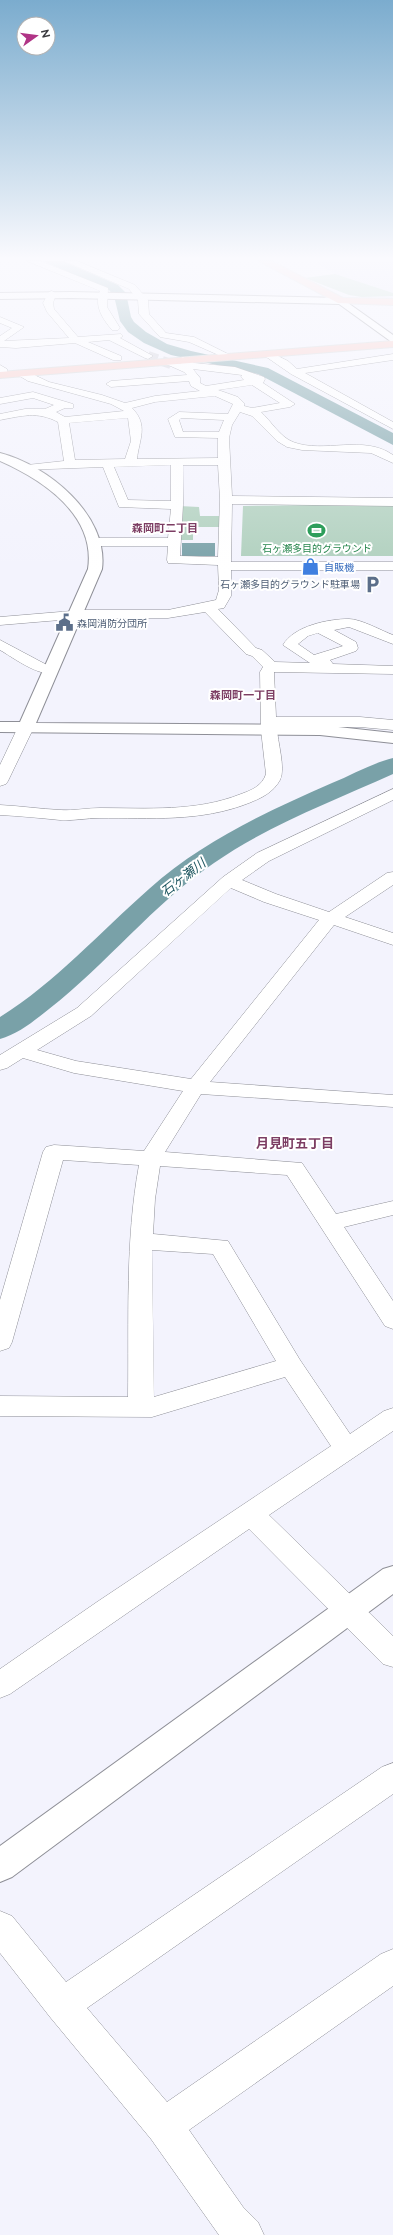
<svg xmlns="http://www.w3.org/2000/svg" width="393" height="2235" viewBox="0 0 393 2235" font-family="Raleway,'Noto Sans JP',sans-serif">
<style>
.built{fill:#e6e6f6}
.green{fill:#b0d0be}
.water{fill:#79a1a8}
.lines{fill:none;stroke-linecap:round;stroke-linejoin:round}
.river{fill:#79a1a8;fill-rule:evenodd}
.minor-tunnel{stroke:#ceced7;stroke-width:10;stroke-dasharray:10 5;stroke-linecap:butt}
.minor-casing{stroke:#8e8f97;stroke-width:1}
.tertiary-casing{stroke:#8e8f97;stroke-width:2}
.primary-casing{stroke:#d4d4d5;stroke-width:2}
.minor{fill:#fff;fill-rule:evenodd}
.tertiary{fill:#fff;fill-rule:evenodd}
.primary{fill:#facac5;fill-rule:evenodd}
.labels{text-anchor:middle;stroke-width:4;stroke-linejoin:round;paint-order:stroke}
.far-leisure-label{font-size:10px;fill:#27864d;stroke:#fff}
.far-shop-label{font-size:10px;fill:#366cbe;stroke:#fff;text-anchor:start}
.far-service-label{font-size:10px;fill:#4e5e75;stroke:#fff;text-anchor:end}
.far-neighbourhood-label{font-size:11px;font-weight:bold;fill:#7c3d63;stroke:#fff}
.water-label{font-size:13px;font-style:italic;fill:#1b545e;stroke:#fff}
.neighbourhood-label{font-size:13px;font-weight:bold;fill:#7c3d63;stroke:#fff}
</style>
<rect width="100%" height="100%" fill="#f3f3fd"/>
<path class="built" d="M314 261H393V301L369 300 305 278 335 274Z"/>
<path class="green" d="M335 274 393 293V296L362 297 349 295 305 278Z
M393 504V556H241L243 506Z
M179 506 199 507 200 516H223L224 527H193V540H179Z"/>
<path class="water" d="M182 543H215V556H182Z"/>
<g class="lines">
<path class="river" d="M43 261H62L118 285 126 293 131 317 134 322 146 332 167 344 191 351 268 368 393 433V445L258 374 171 355 144 343 128 332 120 321 114 296 109 290Z
M393 758V774C333 801 269 825 214 863 153 904 107 964 49 1009 34 1021 18 1034 0 1039V1017C56 982 100 932 149 889 203 841 266 812 332 783 352 775 372 763 393 758Z"/>
<path class="minor-tunnel" d="M148 356 171 364"/>
<defs>
<path id="minor" d="M27 261H40L108 288 107 307 120 328 118 330H112C102 318 94 306 100 291Z
M64 261H77L135 285 148 300 149 314 166 333 194 337 228 354 223 357 189 342 160 337 139 314 138 300 129 289Z
M52 291 56 294 53 303 54 309 78 337 121 334 123 336 120 338 153 356 148 359 145 358 109 340 88 342 121 356V360H113L75 343 16 348 0 347V336L12 328 0 323V317L24 327 4 341 69 338 47 312 43 303 49 292Z
M268 351 288 361 297 369 393 354V360L305 373 393 422V429L291 374 265 356V352Z
M183 357 194 363 235 367 264 377 265 379 263 383 295 404 290 407 261 412C271 421 280 437 293 442 324 454 363 434 393 455V463L371 453 302 450 287 447 277 441 252 416 240 412 232 425 229 438 232 496 393 498V506L232 504 231 562H393V570H231V596L224 608 218 609 256 648 262 650 275 662 310 663 283 645C294 626 328 619 349 619 361 619 382 631 393 635V644L349 627 334 630 356 642 358 648 356 651 330 660 333 664 393 666V674L274 672 276 717H360L393 720V730L360 727H277C277 741 286 768 280 780 273 793 261 798 249 803 201 822 150 818 99 818 87 818 73 821 60 820 40 818 20 816 0 815V805C20 806 40 809 61 810 73 811 87 808 100 808 148 808 196 812 241 794 252 790 262 786 266 774L261 730 260 672 263 667 252 656 246 654 205 612 168 618H84L0 625V617L84 610H168L216 600 219 590 218 565 168 563 167 560 168 546H94L88 542 94 538H168L171 509 119 507 103 467 23 470 21 468 23 466 27 465 64 461 58 422C37 411 22 416 0 420V414L25 409H45L54 405 33 398 0 404V398L33 392 73 404V408H65L56 412 65 417 124 411 111 404 28 381 18 375V371H26L49 382 102 395 125 403 155 396 200 391 191 386 189 381 111 387 106 384 111 381 187 375 184 372 166 364 171 361 181 364 178 360ZM193 369 242 375 241 377 244 380 206 386 200 383V378ZM252 385 280 403 252 408 244 406V403L238 397 218 390ZM215 396 233 404 228 414 179 412 168 419 175 437 218 438V458L137 459C139 440 149 425 132 408L155 402ZM128 418 131 441 125 459 75 460 69 423ZM181 418 224 420 219 432H183L179 420ZM171 465V501L128 500 114 467ZM183 465H218L220 499 218 557 180 556 183 505ZM318 633 343 646 314 655 298 644 308 636Z
M0 365 7 369V373H0Z
M0 640 47 665 56 666 58 669C48 684 11 656 0 650Z
M26 722 31 724 34 727 8 781 6 784 0 786V765L18 727 21 724Z
M393 789V800L269 861 242 880 276 894 329 912 387 873 393 872V885L345 917 393 933V945L334 925 210 1082 393 1095V1107L201 1094 165 1152 302 1163 336 1214 393 1201V1215L344 1227 393 1301V1329L385 1326 287 1175 160 1166 155 1199 153 1234 228 1241 300 1360 350 1434 384 1411 393 1408V1431L269 1515 393 1636V1667L383 1664 249 1529 10 1694 0 1698V1669L97 1602 331 1446 285 1377 152 1417 0 1416V1396L128 1397C129 1320 125 1241 139 1165L63 1160 12 1342 9 1348 0 1351V1300L43 1152 46 1147 54 1145 144 1151 183 1091 74 1073 23 1058 7 1068 0 1070V1055L77 1008 223 877 257 853ZM231 888 264 902 319 920 191 1079 76 1061 37 1050 91 1016ZM152 1250 213 1254 276 1361 154 1397Z
M393 1763V1794L87 2008 167 2102 381 1954 393 1949V1986L189 2130 243 2207 258 2222 264 2235H219L151 2139 50 2017 0 1953V1911L12 1916 66 1982 382 1767Z"/>
<path id="tertiary" d="M71 292 341 298 393 335V343L339 304 71 298 0 299V293Z
M0 453C47 465 109 515 102 569L36 723 320 725 393 733V743L320 735 0 732V722H20L88 569C96 515 43 480 0 461Z
M393 1566V1594L12 1877 0 1882V1846L383 1569Z"/>
<path id="primary" d="M259 261H271L343 298 393 299V305L338 303Z
M393 341V347L0 378V372Z"/>
</defs>
<use href="#minor" class="minor-casing"/>
<use href="#tertiary" class="tertiary-casing"/>
<use href="#primary" class="primary-casing"/>
<use href="#minor" class="minor"/>
<use href="#tertiary" class="tertiary"/>
<use href="#primary" class="primary"/>
</g>
<linearGradient id="sky" x2="0" y2="1"><stop stop-color="#7bacce"/><stop offset="0.45" stop-color="#fafafe"/><stop offset="1" stop-color="#fafafe" stop-opacity="0"/></linearGradient>
<rect width="393" height="574" fill="url(#sky)"/>
<defs>
<symbol id="stadium-bare" viewBox="-9 -9 18 18"><path d="M0-5a6.5 5 0 1 0 0 10a6.5 5 0 1 0 0-10ZM-3.5-1.8h7v3.6h-7Z" fill="#2e9e5b" stroke="#fff" stroke-width="2.5" paint-order="stroke"/></symbol>
<symbol id="shop-bare" viewBox="-9 -9 18 18"><path d="M-5-2.5h2.3a2.7 3.5 0 0 1 5.4 0H5L5.5 6h-11ZM-1.5-2.5h3a1.5 2.3 0 0 0-3 0Z" fill="#3f7fe0" stroke="#fff" stroke-width="2.5" paint-order="stroke"/></symbol>
<symbol id="parking-bare" viewBox="-9 -9 18 18"><path d="M-3.5-5.5H1a3.5 3.5 0 0 1 0 7H-1V5.5H-3.5ZM-1-3.4V-.6H.8a1.4 1.4 0 0 0 0-2.8Z" fill="#5c6f8a" stroke="#fff" stroke-width="2.5" paint-order="stroke"/></symbol>
<symbol id="civic-bare" viewBox="-9 -9 18 18"><path d="M-.6-6.5H3V-4.5H.6V-3L4-1V1h2V6H-6V1h2V-1L-.6-3ZM-1.2 2.5V6h2.4V2.5Z" fill="#5c6f8a" stroke="#fff" stroke-width="2.5" paint-order="stroke"/></symbol>
</defs>
<g fill-rule="evenodd">
<use href="#stadium-bare" x="304" y="518" width="25" height="25"/>
<use href="#shop-bare" x="298" y="554" width="25" height="25"/>
<use href="#parking-bare" x="360" y="572" width="25" height="25"/>
<use href="#civic-bare" x="52" y="610" width="25" height="25"/>
</g>
<g class="labels">
<g class="far-leisure-label">
<text x="317" y="552">石ヶ瀬多目的グラウンド</text>
</g>
<g class="far-shop-label">
<text x="324" y="571">自販機</text>
</g>
<g class="far-service-label">
<text x="360" y="588">石ヶ瀬多目的グラウンド駐車場</text>
<text x="77" y="627" text-anchor="start">森岡消防分団所</text>
</g>
<g class="far-neighbourhood-label">
<text x="165" y="532">森岡町二丁目</text>
<text x="243" y="699">森岡町一丁目</text>
</g>
<g class="water-label">
<text transform="translate(183 877) rotate(-38)" y="5">石ヶ瀬川</text>
</g>
<g class="neighbourhood-label">
<text x="295" y="1148">月見町五丁目</text>
</g>
</g>
<g transform="translate(36 36) rotate(76)"><circle r="19" fill="#ffffff" stroke="#b1b1b2"/>
<path d="M0-3L7 15L0 10L-7 15Z" fill="#b03486"/>
<text y="-6" font-size="11" font-weight="bold" text-anchor="middle" fill="#3b3b3f">N</text>
</g>
</svg>
